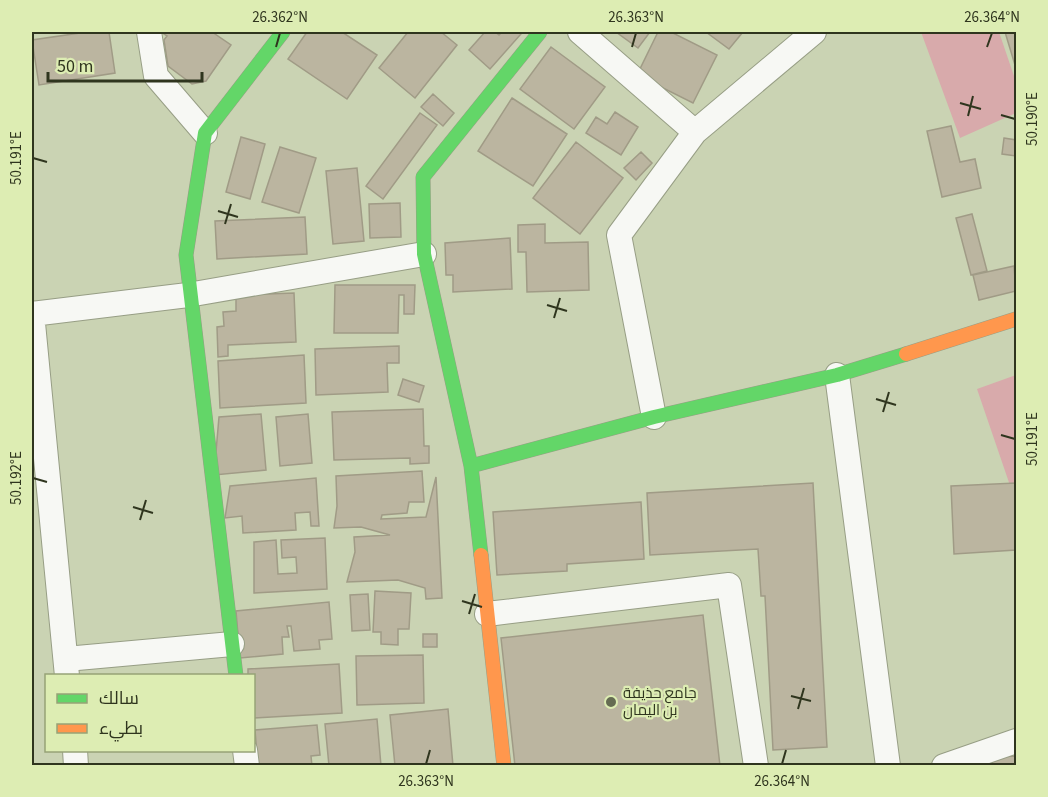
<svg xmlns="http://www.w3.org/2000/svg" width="1048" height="797" viewBox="0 0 1048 797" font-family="'Source Sans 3',Cairo,sans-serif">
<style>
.green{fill:#d8aaab}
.building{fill:#bbb5a0;stroke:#a09b86;stroke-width:1.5}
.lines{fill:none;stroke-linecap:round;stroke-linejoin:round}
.street-casing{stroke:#979e85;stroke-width:26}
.fast-casing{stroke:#979e85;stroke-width:15}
.slow-casing{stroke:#979e85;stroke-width:15}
.street{stroke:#f7f8f4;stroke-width:24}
.fast{stroke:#63d668;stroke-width:14}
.slow{stroke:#ff974d;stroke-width:14}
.ticks{fill:none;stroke:#2f351e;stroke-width:2}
.poi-dot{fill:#656c52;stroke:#ddedb3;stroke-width:2}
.labels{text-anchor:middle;stroke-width:4.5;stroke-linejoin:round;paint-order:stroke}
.poi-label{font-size:15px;fill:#2f351e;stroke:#ddedb3;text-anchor:start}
.neatline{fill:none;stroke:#2f351e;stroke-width:2}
.ticks-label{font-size:15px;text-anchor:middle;fill:#2f351e}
</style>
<rect width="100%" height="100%" fill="#cad3b3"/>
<path class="green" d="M921 32H999L1016 82V113L960 138Z
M1016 375V503L977 389Z"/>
<path class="building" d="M87 32H109L115 73 39 85 32 40Z
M161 32H212L231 45 206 81 192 84 168 66 164 40 167 36Z
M307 32H342L377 55 347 99 288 59Z
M408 32H441L457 45 415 98 379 68Z
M485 32H495L499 35 502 32H518L521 34 490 69 469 50Z
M616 32H650L638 48Z
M658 32H671L717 55 693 103 637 75Z
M706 32H743L729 49Z
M1005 32H1016V64L1015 65Z
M551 47 605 87 574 129 520 89Z
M433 94 454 113 443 126 421 107Z
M512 98 567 134 533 186 478 151Z
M615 112 638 127 621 155 586 133 596 117 607 124Z
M420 113 437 125 383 199 366 186Z
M951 126 960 162 975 159 981 188 942 197 927 131Z
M241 137 265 144 250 199 226 192Z
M1004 138 1016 140V156L1002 154Z
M576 142 623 178 580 234 533 198Z
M280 147 316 158 299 213 262 202Z
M641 152 652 163 636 180 624 168Z
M357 168 364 241 333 244 326 171Z
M400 203 401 237 370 238 369 204Z
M972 214 987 271 971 275 956 218Z
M305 217 307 254 217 259 215 221Z
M545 224V243L588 242 589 290 527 292 526 252H518V225Z
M510 238 512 289 453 292V275H446L445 243Z
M1014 266 1016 291 979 300 973 275Z
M335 285H415L414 314H404V295H399L398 333H334Z
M294 293 296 342 228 345V356L218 357 217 327 224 326 223 312 236 311V295Z
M399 346V363H387L388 392 316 395 315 349Z
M304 355 306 403 220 408 218 361Z
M403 379 424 386 419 402 398 395Z
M423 409 424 446H429V463L410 464V458L334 460 332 412Z
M261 414 266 470 214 475 219 417Z
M308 414 312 463 280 466 276 417Z
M422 471 424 502H409L407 513 382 515 381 519 426 517 436 477 442 598 426 599 425 588 398 580 347 582 355 552 354 537 390 535 361 527 334 528 337 506 336 476Z
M316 478 319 526H311L310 512 295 513 296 530 243 533 242 516 225 518 230 486Z
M813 483 827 747 773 750 765 596H761L758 549 650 555 647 493Z
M1016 483V550L954 554 951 486Z
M641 502 644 559 567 564V571L497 575 493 512Z
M325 538 327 589 254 593V542L276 540 278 574 297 573 296 557 282 558 281 540Z
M375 591 411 593 409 629H398V645L381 644V632H373Z
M368 594 370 630 352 631 350 595Z
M329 602 332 639 319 640 320 649 294 651 291 626H287L289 637H282L283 654 240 658 236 611Z
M703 615 720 766H515L501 638Z
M423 634H437V647H423Z
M423 655 424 703 357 705 356 656Z
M339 664 342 713 254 718V676H248V669Z
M448 709 453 766H395L390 715Z
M377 719 381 766H329L325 724Z
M317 725 320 755 311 756 312 766H258L255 730Z
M1016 756V766H992V757Z"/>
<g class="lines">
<defs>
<path id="street" d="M149 32 156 76 205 133
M580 32 695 132
M32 313 67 676
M32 314 188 295 424 254
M837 375 888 766
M654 417 619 235 695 132 814 32
M487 614 729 585 756 766
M66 659 232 644
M75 750 76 766
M245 750 247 766
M944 766 1016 741"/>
<path id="fast" d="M471 466 654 417 837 375 906 354
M481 555 471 466 424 254 423 177 540 32
M236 676 186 255 205 133 283 32"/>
<path id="slow" d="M906 354 1016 319
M481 555 504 766"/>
</defs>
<use href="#street" class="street-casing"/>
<use href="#fast" class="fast-casing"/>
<use href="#slow" class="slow-casing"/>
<use href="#street" class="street"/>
<use href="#fast" class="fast"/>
<use href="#slow" class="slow"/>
</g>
<path class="ticks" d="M276 47 280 33M632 47 636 33M987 47 992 33M960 103 981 109M1001 115 1015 119M968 116 973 96M33 158 47 162M218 211 238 217M225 224 231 204M547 305 567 311M554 318 560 298M876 399 896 405M883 412 889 392M1001 435 1015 439M33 478 47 482M133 507 153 513M140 520 146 500M462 601 482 607M469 614 475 594M791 696 811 701M798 709 804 688M426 764 430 750M782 764 786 750"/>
<circle class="poi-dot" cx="611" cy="702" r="6"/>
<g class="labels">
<g class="poi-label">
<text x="623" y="698">جامع حذيفة<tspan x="623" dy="17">بن اليمان</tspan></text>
</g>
</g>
<rect width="1048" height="797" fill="none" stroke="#ddedb3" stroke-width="66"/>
<rect x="45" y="674" width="210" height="78" fill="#ddedb3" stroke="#97a377" stroke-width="1.5"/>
<rect x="57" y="694" width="30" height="9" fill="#63d668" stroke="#97a377" stroke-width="1.5"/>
<text x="99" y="704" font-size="18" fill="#2f351e">سالك</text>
<rect x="57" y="724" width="30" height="9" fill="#ff974d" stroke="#97a377" stroke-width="1.5"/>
<text x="99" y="734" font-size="18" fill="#2f351e">بطيء</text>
<path d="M48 72v9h154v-9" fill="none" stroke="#2f351e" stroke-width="3"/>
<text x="57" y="72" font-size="18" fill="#2f351e" stroke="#ddedb3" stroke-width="4.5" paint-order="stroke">50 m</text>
<rect x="33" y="33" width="982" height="731" class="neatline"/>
<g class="ticks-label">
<text x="280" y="22">26.362°N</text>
<text x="636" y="22">26.363°N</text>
<text x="992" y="22">26.364°N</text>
<text transform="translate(1032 119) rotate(-90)" y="5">50.190°E</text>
<text transform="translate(16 158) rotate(-90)" y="5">50.191°E</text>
<text transform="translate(1032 439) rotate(-90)" y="5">50.191°E</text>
<text transform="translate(16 478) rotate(-90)" y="5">50.192°E</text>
<text x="426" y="786">26.363°N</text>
<text x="782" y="786">26.364°N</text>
</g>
</svg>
